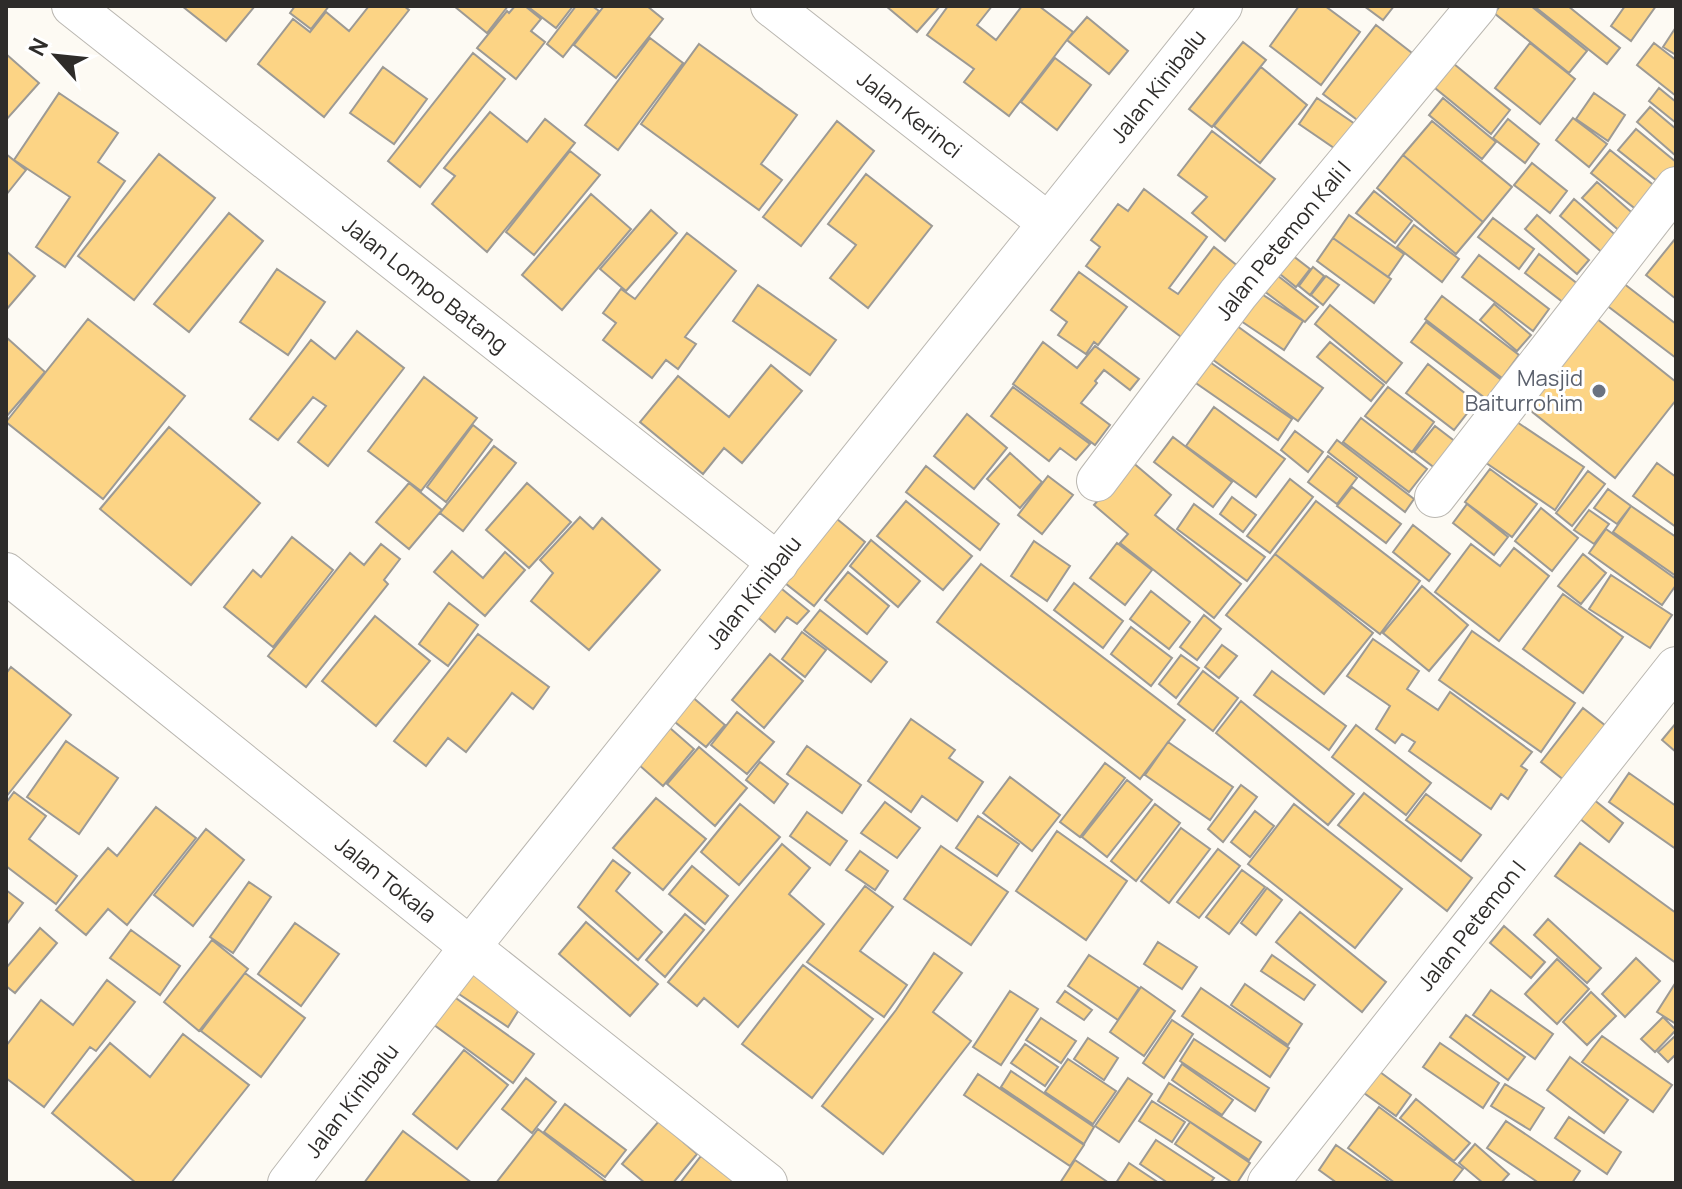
<svg xmlns="http://www.w3.org/2000/svg" width="1682" height="1189" viewBox="0 0 1682 1189" font-family="Manrope,sans-serif">
<style>
.building{fill:#fcd485;stroke:#9d9a94;stroke-width:2}
.lines{fill:none;stroke-linecap:round;stroke-linejoin:round}
.street-casing{stroke:#bab7b1;stroke-width:42}
.street{stroke:#fff;stroke-width:40}
.worship-dot{fill:#6b7280;stroke:#fff;stroke-width:3}
.labels{text-anchor:middle;stroke-width:6;stroke-linejoin:round;paint-order:stroke}
.street-label{font-size:22px;fill:#2e2c2a;stroke:#fff}
.worship-label{font-size:22px;fill:#5b616d;stroke:#fff;text-anchor:end}
</style>
<rect width="100%" height="100%" fill="#fdfaf3"/>
<path class="building" d="M182 6H255L226 41Z
M295 6H329L311 29 290 13Z
M369 6H404L409 10 324 117 258 64 293 19 310 32 326 12 349 31Z
M454 6H508L487 33Z
M515 6H525L541 19 531 31 545 42 516 79 477 48 507 11 509 13Z
M527 6H573L556 28Z
M576 6H592L599 11 563 57 547 44Z
M604 6H647L663 19 616 78 574 45Z
M886 6H940L917 32Z
M948 6H992L977 25 996 40 1022 6H1039L1073 32 1009 116 964 82 974 69 927 35Z
M1299 6H1325L1360 32 1321 85 1270 46Z
M1364 6H1394L1383 20Z
M1500 6H1531L1587 51 1569 73 1494 13Z
M1534 6H1568L1620 48 1607 64Z
M1625 6H1656L1631 41 1611 26Z
M1087 17 1128 51 1109 74 1067 40Z
M1376 25 1412 53 1360 122 1323 94Z
M1676 27V55L1663 47Z
M650 38 683 63 618 150 585 125Z
M1243 42 1266 60 1212 127 1189 109Z
M1530 43 1575 79 1540 124 1495 88Z
M1654 43 1676 60V96L1637 65Z
M699 44 797 115 761 164 782 180 759 210 641 124Z
M473 53 505 79 420 187 388 161Z
M6 54 39 83 6 120Z
M1055 58 1091 85 1057 130 1021 102Z
M1454 64 1510 110 1491 134 1435 88Z
M383 67 427 99 394 144 350 113Z
M1261 67 1307 105 1260 163 1214 126Z
M1659 88 1676 102V123L1649 101Z
M59 93 118 133 98 162 125 181 65 267 36 247 70 197 14 160Z
M1594 93 1625 115 1608 141 1576 119Z
M1317 98 1355 124 1337 150 1299 124Z
M1443 98 1496 142 1482 159 1429 115Z
M1650 107 1676 129V156L1637 122Z
M490 112 527 142 545 119 575 143 487 252 432 204 455 176 444 168Z
M1573 118 1607 144 1589 167 1556 140Z
M1508 119 1539 144 1525 163 1493 138Z
M837 121 874 151 801 246 763 217Z
M1432 121 1512 187 1483 222 1403 155Z
M1636 129 1676 162V168L1662 185 1618 150Z
M1212 131 1275 179 1225 241 1192 213 1207 197 1178 175Z
M1610 150 1657 188 1638 211 1591 173Z
M570 151 600 175 534 255 506 232Z
M6 154 26 170 6 195Z
M159 154 215 198 134 300 78 256Z
M1403 155 1483 222 1456 254 1377 188Z
M1532 163 1567 191 1550 213 1514 185Z
M866 174 932 226 868 308 830 278 856 245 828 224Z
M1597 182 1637 217 1623 234 1582 198Z
M1144 189 1207 237 1169 288 1178 294 1214 247 1239 267 1184 339 1086 266 1100 247 1091 240 1118 204 1128 211Z
M1374 191 1412 221 1395 243 1356 213Z
M591 194 631 229 562 310 522 275Z
M1574 199 1619 238 1605 255 1560 216Z
M651 210 677 233 626 291 600 269Z
M229 213 263 241 189 332 154 304Z
M1349 215 1404 254 1388 277 1333 238Z
M1537 215 1589 260 1577 274 1525 229Z
M1493 218 1534 249 1519 269 1478 237Z
M1414 225 1459 259 1442 282 1397 247Z
M687 233 736 271 685 337 696 344 678 369 666 360 652 378 603 340 616 323 603 313 621 289 635 299Z
M1333 238 1391 279 1374 303 1317 261Z
M1675 239 1676 240V299L1646 275Z
M1279 245 1310 269 1296 287 1265 262Z
M6 251 35 276 6 310Z
M1539 254 1583 288 1568 306 1525 273Z
M1479 255 1549 309 1533 331 1462 277Z
M1264 265 1318 307 1305 322 1252 282Z
M1313 267 1324 276 1310 295 1299 286Z
M277 269 325 302 288 355 240 322Z
M1079 272 1127 307 1098 345 1094 342 1086 354 1058 335 1067 322 1051 310Z
M1326 276 1339 285 1323 305 1311 295Z
M1614 276 1676 324V358L1597 298Z
M758 285 836 340 810 375 733 321Z
M1257 291 1303 321 1284 350 1238 319Z
M1442 296 1519 355 1502 378 1425 319Z
M1494 304 1531 335 1517 351 1480 320Z
M1330 305 1402 363 1386 383 1315 324Z
M1586 310 1676 382V400L1615 478 1516 399Z
M88 319 185 396 103 499 6 422Z
M1426 322 1504 382 1489 401 1411 342Z
M1233 323 1323 388 1298 421 1209 357Z
M357 331 404 368 328 466 298 442 326 406 313 397 278 440 250 419 311 340 335 359Z
M6 337 45 372 6 417Z
M1043 342 1077 368 1095 346 1139 379 1130 390 1104 370 1095 381 1097 383 1081 403 1110 425 1095 445 1013 384Z
M1330 342 1384 385 1371 401 1317 357Z
M1204 358 1292 419 1278 440 1190 379Z
M1428 364 1476 402 1454 430 1406 393Z
M771 365 802 391 742 463 724 448 703 474 640 422 678 376 729 417Z
M424 377 477 418 421 491 368 451Z
M1013 387 1090 444 1076 460 1060 448 1049 461 991 416Z
M1388 387 1434 422 1412 452 1365 416Z
M1214 407 1285 459 1256 497 1186 446Z
M967 414 1007 448 974 489 934 456Z
M1505 414 1584 467 1555 510 1476 456Z
M1361 418 1427 469 1409 492 1343 442Z
M473 425 492 440 446 502 427 487Z
M1435 426 1461 446 1440 472 1414 452Z
M169 427 260 503 191 585 100 509Z
M1295 431 1323 452 1308 472 1281 450Z
M1173 437 1232 482 1213 507 1154 462Z
M1337 440 1414 499 1405 512 1328 452Z
M494 446 516 463 463 531 440 513Z
M1010 453 1042 482 1020 508 987 479Z
M1328 456 1357 478 1337 504 1308 482Z
M1131 461 1171 495 1155 515 1241 584 1214 618 1120 543 1128 534 1094 505Z
M1657 463 1676 477V527L1633 496Z
M926 466 999 524 980 550 906 492Z
M1490 469 1537 504 1512 537 1465 502Z
M1588 471 1605 484 1572 526 1556 513Z
M1048 476 1073 495 1042 534 1018 515Z
M1290 479 1313 497 1270 553 1247 536Z
M409 483 442 510 409 549 376 522Z
M527 483 571 522 529 568 486 530Z
M1352 487 1401 524 1386 543 1337 506Z
M1608 489 1631 506 1617 524 1594 508Z
M1232 497 1256 515 1243 532 1220 514Z
M906 501 972 556 943 590 877 536Z
M1316 501 1420 581 1380 634 1275 554Z
M1194 504 1265 557 1247 581 1177 529Z
M1467 504 1508 537 1494 555 1453 523Z
M1631 506 1676 537V576L1613 532Z
M1541 508 1578 538 1552 571 1515 541Z
M1589 510 1609 524 1594 544 1574 530Z
M580 517 593 529 602 518 660 570 589 650 531 601 553 573 540 560Z
M837 519 865 542 814 606 785 583Z
M1413 525 1450 554 1429 581 1393 552Z
M1606 529 1676 579V585L1662 605 1589 553Z
M292 537 333 570 273 647 224 607 253 570 261 577Z
M871 540 920 581 898 607 850 566Z
M1034 541 1070 566 1047 601 1011 576Z
M1117 543 1152 570 1125 605 1090 578Z
M381 544 400 559 384 580 388 584 306 687 268 656 350 553 364 565Z
M1471 544 1500 566 1514 548 1549 576 1499 641 1435 592Z
M452 551 483 578 505 552 525 570 485 616 434 572Z
M1275 554 1373 633 1324 694 1226 615Z
M1583 554 1606 573 1581 604 1558 586Z
M981 564 1185 720 1140 779 937 622Z
M848 572 889 606 867 634 825 600Z
M1611 575 1672 615 1650 648 1589 609Z
M1074 583 1123 621 1103 648 1054 610Z
M777 585 809 611 797 624 787 617 775 632 754 614Z
M1422 586 1468 625 1429 671 1383 633Z
M1151 591 1190 622 1169 649 1130 619Z
M1563 594 1623 637 1583 693 1523 649Z
M449 603 478 625 448 666 419 644Z
M820 610 887 662 871 682 804 630Z
M1204 615 1221 629 1197 660 1180 647Z
M375 616 430 661 376 726 322 681Z
M1131 627 1172 658 1151 686 1111 654Z
M1472 631 1575 703 1541 752 1439 680Z
M802 632 826 650 805 677 782 659Z
M478 634 549 687 533 709 512 693 466 752 448 738 426 766 394 741Z
M1373 639 1419 671 1407 689 1438 710 1450 692 1532 752 1521 766 1527 770 1508 799 1501 794 1491 809 1409 751 1415 742 1402 734 1395 743 1376 729 1390 706 1347 676Z
M1222 645 1237 656 1219 678 1205 667Z
M770 654 803 681 764 728 732 700Z
M1181 655 1199 668 1176 698 1159 684Z
M11 667 71 715 6 797V669L8 671Z
M1203 671 1238 698 1213 731 1178 704Z
M1272 671 1346 726 1329 750 1254 695Z
M690 695 725 725 706 747 670 718Z
M1241 701 1354 794 1328 825 1216 733Z
M1583 708 1611 730 1569 784 1541 762Z
M737 712 774 742 747 774 711 745Z
M911 719 955 750 949 758 983 782 957 821 922 796 911 812 868 781Z
M1676 723V752L1662 740Z
M1356 725 1431 783 1406 815 1332 757Z
M670 728 694 749 663 786 639 765Z
M66 741 118 778 79 834 27 797Z
M1168 742 1233 787 1210 820 1145 775Z
M807 746 861 785 842 813 787 774Z
M699 747 747 788 715 826 667 784Z
M760 762 788 784 774 803 746 780Z
M1105 763 1125 778 1080 837 1060 822Z
M1629 773 1676 806V849L1609 802Z
M1010 777 1060 815 1032 851 983 813Z
M1127 780 1152 800 1107 857 1082 837Z
M1241 785 1257 797 1223 842 1208 829Z
M14 792 46 816 29 839 77 876 56 904 6 866V803Z
M1364 793 1472 878 1447 911 1338 825Z
M1426 794 1481 835 1461 861 1406 820Z
M1588 795 1623 823 1609 842 1574 814Z
M656 798 706 839 663 890 613 848Z
M885 802 920 828 897 858 861 833Z
M740 804 780 837 739 885 701 852Z
M1155 804 1180 823 1136 881 1111 861Z
M1294 804 1402 889 1355 948 1248 864Z
M156 807 196 838 127 925 108 909 86 935 56 910 108 848 117 856Z
M1255 811 1274 826 1250 857 1231 842Z
M807 812 847 841 830 865 790 836Z
M978 816 1019 844 997 876 956 848Z
M1181 828 1210 849 1169 903 1141 881Z
M206 829 244 860 193 926 154 895Z
M1057 831 1127 881 1086 940 1016 891Z
M1580 843 1676 913V963L1555 876Z
M782 844 810 868 789 894 824 924 738 1027 704 998 697 1006 668 982Z
M941 846 1008 892 971 945 904 899Z
M1218 849 1240 866 1199 918 1177 902Z
M860 851 888 871 875 890 846 870Z
M613 860 630 873 616 891 662 932 638 960 578 907Z
M692 866 728 896 705 924 669 894Z
M1242 870 1265 887 1229 934 1206 917Z
M249 882 271 897 233 953 210 937Z
M865 886 893 907 860 951 907 985 884 1017 807 962Z
M1267 888 1282 900 1256 935 1241 923Z
M6 890 23 903 6 925Z
M1300 912 1386 982 1362 1012 1276 942Z
M685 914 704 930 665 977 646 960Z
M1548 919 1601 968 1587 983 1534 935Z
M586 922 658 984 630 1016 559 954Z
M295 923 339 954 301 1006 258 974Z
M1504 926 1545 962 1531 978 1490 943Z
M40 928 57 943 15 993 6 986V968Z
M131 930 180 966 160 995 110 958Z
M212 940 248 969 199 1031 164 1002Z
M1158 942 1197 967 1182 989 1144 964Z
M934 953 962 973 933 1012 971 1041 883 1154 822 1106 896 1010Z
M1089 955 1139 988 1118 1020 1068 986Z
M1272 955 1315 985 1304 1000 1261 971Z
M1636 958 1660 981 1625 1017 1602 994Z
M1557 959 1589 989 1557 1024 1525 994Z
M803 965 873 1019 812 1098 742 1044Z
M467 969 522 1005 508 1027 453 990Z
M245 973 305 1018 261 1077 201 1031Z
M107 980 135 1002 96 1051 90 1047 44 1107 6 1078V1046L41 1000 73 1025Z
M1676 982V1024L1657 1012Z
M1245 984 1302 1024 1288 1045 1231 1005Z
M1141 987 1175 1011 1144 1056 1110 1032Z
M1201 988 1289 1048 1270 1077 1182 1016Z
M1491 990 1553 1034 1535 1059 1473 1015Z
M446 991 534 1054 513 1083 426 1019Z
M1010 991 1038 1009 1001 1065 973 1047Z
M1065 991 1092 1010 1084 1020 1057 1002Z
M1591 992 1616 1016 1587 1045 1563 1022Z
M1466 1015 1525 1057 1508 1080 1450 1037Z
M1663 1017 1676 1030 1655 1052 1641 1039Z
M1041 1018 1076 1041 1061 1063 1026 1040Z
M1172 1020 1193 1034 1164 1078 1143 1063Z
M183 1034 249 1085 171 1183H136L52 1113 110 1043 150 1077Z
M1676 1035V1054L1668 1062 1658 1052Z
M1602 1036 1672 1085 1653 1112 1582 1062Z
M1088 1038 1118 1058 1104 1080 1074 1059Z
M1194 1039 1269 1088 1255 1111 1180 1061Z
M1440 1043 1499 1083 1483 1108 1423 1067Z
M1025 1044 1058 1067 1045 1086 1011 1063Z
M464 1050 508 1085 457 1149 413 1114Z
M1570 1057 1628 1100 1604 1133 1547 1090Z
M1068 1059 1116 1091 1093 1124 1045 1092Z
M1182 1064 1233 1100 1222 1115 1172 1080Z
M1011 1071 1094 1127 1084 1144 1001 1087Z
M1380 1072 1411 1095 1396 1116 1364 1093Z
M978 1074 1084 1145 1070 1166 964 1095Z
M526 1078 556 1102 532 1133 502 1109Z
M1128 1078 1152 1094 1119 1142 1095 1126Z
M1169 1083 1261 1142 1249 1160 1158 1101Z
M1505 1084 1544 1108 1530 1130 1491 1106Z
M1416 1099 1470 1143 1454 1161 1400 1118Z
M1152 1101 1185 1122 1172 1142 1139 1121Z
M565 1104 626 1150 605 1177 544 1132Z
M1379 1107 1463 1169 1452 1183H1395L1348 1148Z
M1569 1117 1621 1152 1607 1174 1555 1138Z
M659 1121 697 1154 673 1183H645L622 1164Z
M1506 1121 1580 1171 1572 1183H1539L1487 1148Z
M1190 1122 1250 1163 1237 1183H1233L1175 1144Z
M538 1129 608 1183H496Z
M403 1131 472 1183H364Z
M1156 1140 1214 1178 1210 1183H1168L1140 1164Z
M1475 1144 1509 1174 1501 1183H1483L1459 1163Z
M1336 1145 1391 1183H1337L1319 1170Z
M701 1156 736 1183H680Z
M1075 1160 1109 1183H1060Z
M1129 1163 1159 1183H1116Z"/>
<g class="lines">
<defs>
<g id="street">
<path id="s1" d="M72 6 778 563"/>
<path id="s2" d="M771 6 1047 222"/>
<path id="s3" d="M1097 481 1238 294 1477 6"/>
<path d="M1435 497 1676 187"/>
<path id="s4" d="M6 573 470 947 767 1183"/>
<path id="s5" d="M288 1183 470 947 1222 6"/>
<path id="s6" d="M1268 1183 1676 667"/>
</g>
</defs>
<use href="#street" class="street-casing"/>
<use href="#street" class="street"/>
</g>
<circle class="worship-dot" cx="1599" cy="391" r="8"/>
<g class="labels">
<g class="street-label">
<text dy="8" stroke="none"><textPath href="#s5" startOffset="1400">Jalan Kinibalu</textPath></text>
<text dy="8" stroke="none"><textPath href="#s2" startOffset="176">Jalan Kerinci</textPath></text>
<text dy="8" stroke="none"><textPath href="#s3" startOffset="304">Jalan Petemon Kali I</textPath></text>
<text dy="8" stroke="none"><textPath href="#s1" startOffset="450">Jalan Lompo Batang</textPath></text>
<text dy="8" stroke="none"><textPath href="#s5" startOffset="752">Jalan Kinibalu</textPath></text>
<text dy="8" stroke="none"><textPath href="#s4" startOffset="488">Jalan Tokala</textPath></text>
<text dy="8" stroke="none"><textPath href="#s6" startOffset="328">Jalan Petemon I</textPath></text>
<text dy="8" stroke="none"><textPath href="#s5" startOffset="104">Jalan Kinibalu</textPath></text>
</g>
<g class="worship-label">
<text x="1583" y="386">Masjid<tspan x="1583" dy="25">Baiturrohim</tspan></text>
</g>
</g>
<rect width="1682" height="1189" fill="none" stroke="#2e2c2a" stroke-width="16"/>
<g transform="translate(56 56) rotate(297)" stroke="#ffffff" stroke-width="6" paint-order="stroke">
<path d="M0-6L14 30L0 20L-14 30Z" fill="#2e2c2a"/>
<text y="-12" font-size="22" font-weight="bold" text-anchor="middle" fill="#2e2c2a">N</text>
</g>
</svg>
